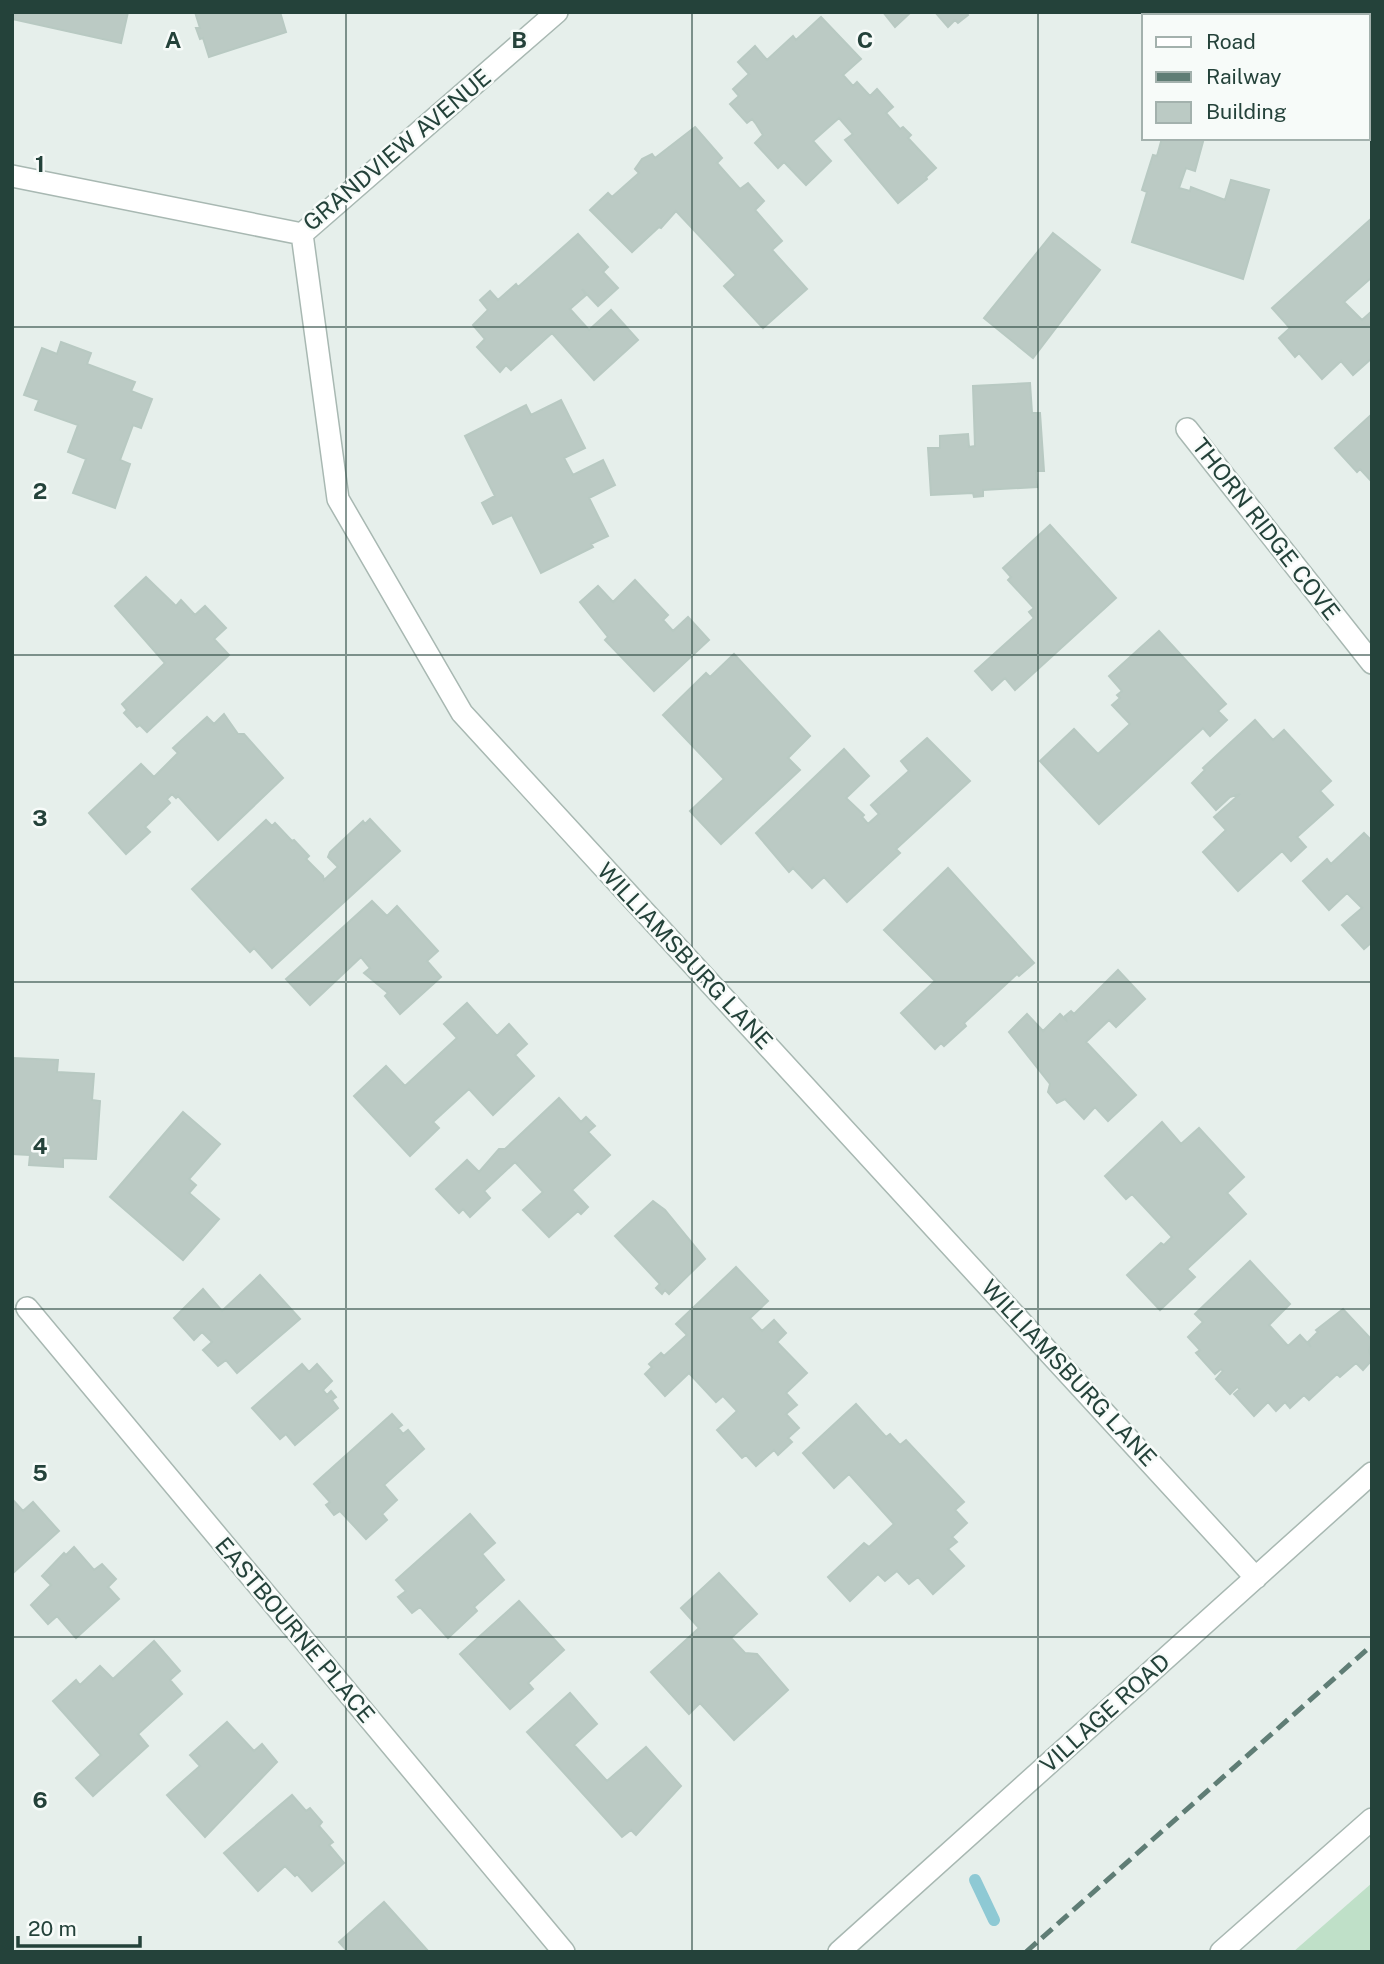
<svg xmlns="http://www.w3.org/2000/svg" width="1384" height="1964" viewBox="0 0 1384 1964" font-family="'Public Sans',sans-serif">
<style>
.green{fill:#bfe0c8}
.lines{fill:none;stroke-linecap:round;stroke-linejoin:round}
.stream{stroke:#8ec9d4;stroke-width:12}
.building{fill:#bbcac4;stroke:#b8c9c2;stroke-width:2}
.minor-casing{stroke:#a8b8b2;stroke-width:24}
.minor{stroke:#fff;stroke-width:21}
.rail{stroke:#5f7d75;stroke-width:5;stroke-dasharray:14 7;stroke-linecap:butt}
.grid{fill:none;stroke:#24423a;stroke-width:2;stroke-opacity:0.55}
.labels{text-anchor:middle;stroke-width:5;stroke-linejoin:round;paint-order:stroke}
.street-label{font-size:23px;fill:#24423a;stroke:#f7fbf9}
.grid-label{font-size:23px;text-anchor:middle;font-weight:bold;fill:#24423a;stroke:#f7fbf9;stroke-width:5;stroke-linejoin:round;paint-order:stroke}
</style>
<rect width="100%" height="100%" fill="#e6efeb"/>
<path class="green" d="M1372 1883V1952H1293Z"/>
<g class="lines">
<path class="stream" d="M975 1880 994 1920"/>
</g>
<path class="building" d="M12 12H128L121 43 12 19Z
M195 12H280L286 32 209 57 203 38 200 39 196 28H200Z
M883 12H911L895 27Z
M935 12H966L968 15 958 23 955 20 948 27Z
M1330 12H1372V77L1368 16H1330Z
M821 17 861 59 843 75 853 86 857 82 870 96 877 89 893 107 886 113 900 129 903 127 911 135 908 138 936 168 926 177 927 179 898 203 845 140 853 134 839 118 813 141 831 161 806 185 784 162 778 168 755 143 763 135 756 124 752 119 747 123 730 104 739 96 733 89 749 74 738 62 755 46 767 60 793 36 796 40Z
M695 127 722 158 717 163 740 189 748 183 764 201 755 210 782 241 772 250 807 289 763 328 724 286 736 275 676 211 661 228 659 227 632 252 590 210 608 193 612 197 639 173 635 169 642 159 652 154 655 158Z
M1162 138H1204L1195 171 1186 168 1179 188 1190 191 1191 187 1225 200 1231 180 1269 190 1243 279 1132 242 1147 192 1142 190 1153 155 1157 156Z
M1372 218V277L1344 302 1362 320 1372 311V358L1353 375 1341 361 1322 379 1299 353 1295 357 1279 338 1290 328 1272 308Z
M1053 233 1100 270 1033 358 984 318Z
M578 234 608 267 603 272 618 288 598 306 582 289 586 295 570 309 589 330 611 310 638 340 594 380 552 333 511 370 506 365 500 372 477 347 485 339 473 325 488 310 480 300 490 291 498 300 516 284 518 287Z
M61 342 91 353 87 364 135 382 131 391 152 399 141 428 133 425 120 460 130 464 115 508 73 493 86 459 68 452 78 425 35 410 39 400 24 395 42 348 57 354Z
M1030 383 1032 413H1040L1044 471H1036L1037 487 983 490V496L974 497 973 493 931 495 928 448H940V436L968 434 969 447 975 446 973 386Z
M561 400 585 448 564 458 573 475 603 460 615 485 589 498 608 536 591 544 593 547 541 573 512 515 493 524 482 503 495 496 465 436 526 405 531 415Z
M1372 414V482L1360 469 1357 472 1335 448Z
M1050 525 1116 598 1015 690 1005 678 992 690 975 671 1034 618 1029 612 1034 608 1008 580 1011 577 1003 568Z
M146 577 176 606 181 600 195 615 205 606 226 628 214 639 229 655 147 732 140 725 137 727 124 713 127 710 122 704 165 663 115 606Z
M635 580 668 615 663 620 673 631 688 617 709 640 654 691 605 640 608 637 580 602 598 586 613 602Z
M1159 631 1226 704 1218 711 1227 720 1210 736 1203 728 1099 824 1040 761 1074 729 1098 754 1130 724 1112 705 1120 698 1117 695 1122 691 1109 676Z
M734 654 810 736 788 758 800 770 721 844 690 811 724 779 663 715 706 673 710 677Z
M224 714 238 734H244L283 778 218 840 178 796 176 798 172 794 167 799 170 803 145 827 150 832 126 854 89 813 141 764 154 777 178 753 173 748 207 717 214 724Z
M1255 720 1273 740 1284 730 1331 781 1320 791 1333 805 1297 837 1306 847 1291 861 1282 851 1238 891 1203 852 1226 830 1214 817 1240 794 1230 797 1216 810 1192 783 1205 770 1203 768Z
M927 738 970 781 896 849 900 853 847 902 824 877 812 888 793 868 789 872 756 833 844 749 869 776 846 798 864 815 862 817 868 824 879 814 871 805 909 771 901 761Z
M370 819 400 851 272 968 254 948 250 952 192 889 266 820 272 826 275 823 292 841 294 840 309 856 306 859 323 876 324 880 338 867 328 857 330 852 363 821 365 824Z
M1364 833 1372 841V942L1364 949 1342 925 1362 908 1347 893 1329 910 1303 881 1327 859 1331 864Z
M948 868 1034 963 1019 976 1017 974 964 1023 966 1026 944 1046 941 1043 935 1049 901 1013 935 981 884 930Z
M372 901 387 916 397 906 438 951 427 961 441 977 400 1014 385 996 388 993 364 973 370 968 361 957 310 1005 286 979Z
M1118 970 1145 999 1116 1027 1109 1020 1086 1042 1136 1095 1108 1121 1095 1107 1084 1119 1065 1099 1057 1103 1048 1092 1050 1084 1009 1032 1027 1014 1043 1031 1060 1014 1066 1020 1065 1016 1071 1011 1074 1014Z
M467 1003 497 1036 509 1024 527 1044 515 1055 534 1076 493 1115 469 1089 433 1122 439 1128 410 1156 354 1096 386 1066 405 1086 457 1038 444 1024Z
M12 1058 58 1060 57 1072 94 1074 92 1100 100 1101 96 1159 63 1158V1167L29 1165 30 1155 12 1154Z
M559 1098 581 1122 586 1117 595 1126 588 1132 610 1155 572 1190 588 1207 581 1214 578 1211 549 1237 523 1210 543 1192 515 1162 484 1191 490 1198 470 1217 463 1209 459 1213 436 1189 467 1160 479 1172 499 1149H505Z
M183 1112 220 1144 189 1179 196 1185 189 1193 219 1219 183 1260 110 1197Z
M1162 1122 1181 1144 1199 1128 1244 1177 1227 1193 1246 1214 1187 1269 1195 1277 1160 1310 1127 1275 1161 1243 1164 1245 1172 1237 1132 1194 1126 1199 1105 1176Z
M653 1201 665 1210 705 1259 669 1294 665 1290 662 1294 656 1288 660 1284 615 1236Z
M1250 1261 1290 1304 1269 1325 1288 1346 1300 1335 1311 1347 1308 1342 1318 1332 1316 1330 1343 1309 1372 1340 1369 1351 1372 1360 1363 1370 1356 1363 1340 1377 1337 1374 1309 1400 1304 1395 1290 1408 1285 1402 1276 1411 1268 1402 1254 1416 1234 1394 1240 1389 1237 1387 1230 1394 1216 1379 1223 1371 1221 1369 1215 1374 1196 1353 1200 1350 1188 1337 1203 1322 1195 1314Z
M736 1267 768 1301 750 1318 762 1331 774 1320 786 1333 777 1342 807 1373 786 1393 797 1405 786 1414 799 1428 788 1438 792 1442 778 1455 774 1450 756 1466 746 1455 742 1458 717 1430 737 1411 723 1396 716 1402 689 1373 665 1396 645 1374 652 1367 649 1364 661 1353 664 1356 687 1335 676 1324Z
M260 1275 300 1319 237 1373 226 1360 218 1366 203 1350 212 1342 202 1332 194 1340 174 1318 203 1289 222 1311Z
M302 1364 309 1372 317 1364 332 1381 323 1390 327 1395 331 1391 336 1397 332 1400 338 1408 295 1445 286 1434 280 1439 252 1408Z
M856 1404 886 1437 890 1434 900 1445 906 1440 964 1502 955 1510 967 1523 952 1537 957 1542 948 1549 964 1566 933 1594 918 1577 909 1584 897 1571 885 1581 878 1574 850 1601 828 1577 864 1543 869 1547 894 1524 849 1474 834 1488 803 1453Z
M392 1414 402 1425 398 1428 403 1434 408 1430 424 1449 384 1485 397 1500 382 1514 387 1520 366 1539 340 1511 334 1515 326 1505 330 1502 314 1484Z
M12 1499 23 1511 33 1502 59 1531 12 1574Z
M470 1514 495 1543 482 1554 504 1580 474 1607 477 1611 448 1638 420 1607 412 1613 398 1597 406 1591 396 1580Z
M74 1547 94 1570 102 1564 116 1579 108 1587 119 1599 76 1638 57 1616 48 1624 31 1605 51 1585 42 1576 64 1553 66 1555Z
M719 1573 757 1614 731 1638 745 1653 757 1654 788 1690 734 1740 700 1703 689 1714 651 1672 699 1628 681 1608Z
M519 1601 564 1650 528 1683 533 1689 510 1709 460 1654Z
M154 1641 180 1671 170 1680 182 1694 138 1734 148 1746 93 1796 76 1778 101 1755 53 1701 76 1680 80 1685 100 1666 113 1679Z
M570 1693 597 1724 574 1745 607 1781 646 1747 681 1786 636 1835 631 1830 622 1837 527 1732Z
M227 1722 254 1751 262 1744 277 1762 205 1837 167 1795 200 1766 190 1755Z
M292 1795 306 1811 310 1808 322 1822 319 1826 333 1842 329 1845 344 1863 312 1891 297 1874 295 1876 285 1866 258 1891 224 1853Z
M384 1902 429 1952H348L339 1942Z"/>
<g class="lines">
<defs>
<path id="minor" d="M12 176 302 234 557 12
M302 234 338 499 462 713 1256 1578
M1187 429 1372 663
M27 1308 564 1952
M839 1952 1372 1473
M1221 1952 1372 1819"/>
</defs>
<use href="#minor" class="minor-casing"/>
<use href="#minor" class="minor"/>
<path class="rail" d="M1026 1952 1372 1645"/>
</g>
<path class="grid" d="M346 12V1952M692 12V1952M1038 12V1952M12 327H1372M12 655H1372M12 982H1372M12 1309H1372M12 1637H1372"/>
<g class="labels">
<g class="street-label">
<text transform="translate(397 150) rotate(-40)" y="8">GRANDVIEW AVENUE</text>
<text transform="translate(1266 529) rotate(52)" y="8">THORN RIDGE COVE</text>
<text transform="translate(685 956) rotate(47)" y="8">WILLIAMSBURG LANE</text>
<text transform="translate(1069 1373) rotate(47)" y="8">WILLIAMSBURG LANE</text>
<text transform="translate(295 1630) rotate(50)" y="8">EASTBOURNE PLACE</text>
<text transform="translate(1105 1713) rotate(-42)" y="8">VILLAGE ROAD</text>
</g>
</g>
<g class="grid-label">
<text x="173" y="48">A</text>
<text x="519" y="48">B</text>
<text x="865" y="48">C</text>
<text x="40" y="172">1</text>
<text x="40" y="499">2</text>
<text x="40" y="826">3</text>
<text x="40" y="1154">4</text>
<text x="40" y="1481">5</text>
<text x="40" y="1808">6</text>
</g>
<rect width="1384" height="1964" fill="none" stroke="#24423a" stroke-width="28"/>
<rect x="1142" y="14" width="228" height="126" fill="#f7fbf9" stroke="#a3b1ad" stroke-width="2"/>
<rect x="1156" y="37" width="35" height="10" fill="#ffffff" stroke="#a3b1ad" stroke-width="2"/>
<text x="1206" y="49" font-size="21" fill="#24423a">Road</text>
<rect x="1156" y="72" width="35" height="10" fill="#5f7d75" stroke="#a3b1ad" stroke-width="2"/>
<text x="1206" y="84" font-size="21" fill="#24423a">Railway</text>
<rect x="1156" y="102" width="35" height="21" fill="#bbcac4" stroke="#a3b1ad" stroke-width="2"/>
<text x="1206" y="119" font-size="21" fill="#24423a">Building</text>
<path d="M18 1936v10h122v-10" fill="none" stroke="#24423a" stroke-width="3.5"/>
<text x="28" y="1936" font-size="21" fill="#24423a" stroke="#f7fbf9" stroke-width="5" paint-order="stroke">20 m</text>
</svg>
